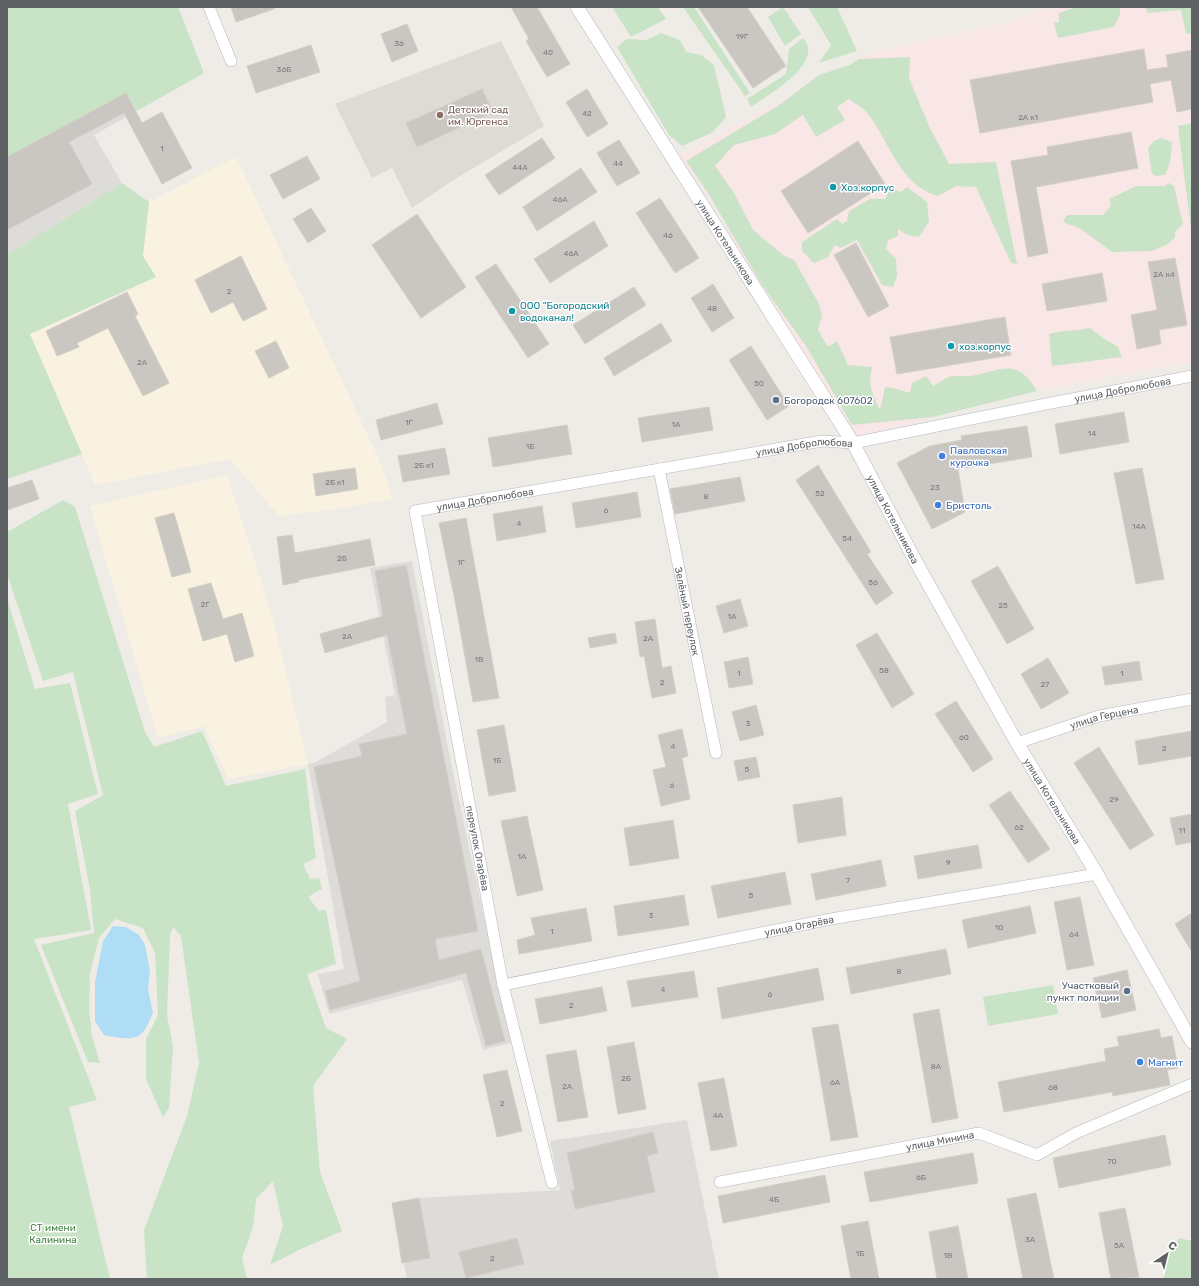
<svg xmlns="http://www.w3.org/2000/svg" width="1199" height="1286" viewBox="0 0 1199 1286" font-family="Rubik,sans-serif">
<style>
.commercial{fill:#faf2e0}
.industrial{fill:#dedcd9}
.education{fill:#dedbd5}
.medical{fill:#f9e6e6}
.green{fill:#c9e3c6}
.water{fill:#b0ddf6}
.building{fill:#cac7c3;stroke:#d3cec6}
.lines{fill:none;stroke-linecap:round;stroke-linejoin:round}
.minor-casing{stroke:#b4b7ba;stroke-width:12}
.tertiary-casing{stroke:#b4b7ba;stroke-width:14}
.minor{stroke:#fff;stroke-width:11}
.tertiary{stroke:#fff;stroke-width:13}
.education-dot{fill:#8d6e63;stroke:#fff;stroke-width:1.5}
.culture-dot{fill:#0f9aa8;stroke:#fff;stroke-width:1.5}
.service-dot{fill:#5c6f8a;stroke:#fff;stroke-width:1.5}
.shop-dot{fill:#3f7fe0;stroke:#fff;stroke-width:1.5}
.labels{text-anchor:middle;stroke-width:3;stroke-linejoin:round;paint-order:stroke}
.number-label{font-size:8px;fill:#797b7c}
.education-label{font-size:10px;fill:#785e54;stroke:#fff;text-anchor:start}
.culture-label{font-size:10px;fill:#0d838f;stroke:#fff;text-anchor:start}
.street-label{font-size:10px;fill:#5e6265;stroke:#fff}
.service-label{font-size:10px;fill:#4e5e75;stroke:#fff;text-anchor:start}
.shop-label{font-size:10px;fill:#366cbe;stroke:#fff;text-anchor:start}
.park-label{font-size:10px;fill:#428340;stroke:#fff}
</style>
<rect width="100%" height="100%" fill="#efece7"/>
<path class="commercial" d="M236 157 376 453 394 499 345 508 279 516 230 459 95 485 30 334 155 277 143 256 149 202Z
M227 475 272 615 308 764 228 779 204 726 158 738 90 506Z"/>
<path class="industrial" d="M126 93 137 111 94 135 122 183 7 255V157Z
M412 561 450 758 511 1043 483 1050 462 980 329 1014 318 974 344 969 308 764 314 763 387 722 385 697 395 695 370 568Z
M687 1120 719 1279H407L392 1203 419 1198 560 1190 550 1141Z"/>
<path class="education" d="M501 41 544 126 455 179 412 208 392 168 372 178 335 104Z"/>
<path class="medical" d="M1054 7H1192V362L1045 389 858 436 781 329 717 209 680 156 868 54 1007 22Z"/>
<path class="green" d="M7 7H178L204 73 137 111 126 93 7 157Z
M612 7H658L666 19 631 37Z
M683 7H694L750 93 745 96Z
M783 7 801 34 785 46 768 17Z
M808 7H837L857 51 819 63 831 45Z
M1076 7H1120V15L1114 27 1058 38 1054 23 1059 22V13Z
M1145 7H1192V35L1186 33 1181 10 1148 13Z
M661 33 680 40 686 52 701 55 714 65 726 117 713 132 682 146 669 135 617 47 627 39 646 40Z
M803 38C826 63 767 95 751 107L747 99 786 74 789 49Z
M910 57 909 78 929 126 949 164 996 162 1017 264 1011 263 976 187 956 186 938 196C900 186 890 142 868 114 864 108 855 104 849 99L837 107 845 120 816 137 803 115 775 134 734 145 715 166 734 193 753 230 783 255 794 260 818 302 822 315 818 330 828 347 837 341 848 365 872 367C868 386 872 393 880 410L885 387 897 389 910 393 912 383 926 376 933 386C938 383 944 379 949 377 956 375 964 377 971 376 1002 371 1016 356 1037 391L933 417 852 425 806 346 762 285 708 193 686 161 778 106 819 75 850 65 859 59Z
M1192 123V237L1178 126Z
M1161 138 1172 142C1172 152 1170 166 1165 175L1156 176 1152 174 1148 148 1154 141Z
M122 183 149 202 143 256 156 277 30 334 82 454 7 479V255Z
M1169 183 1174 186 1183 224 1175 232V238L1166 245 1152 251 1112 252 1081 229 1063 222 1067 215H1103L1111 206 1109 199 1136 186H1165Z
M907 187 927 202 929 221 919 237 907 235 898 229V236L888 240 886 249 896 259 897 276 893 287 882 285 857 240 841 248 835 245 828 257 814 263 802 251V242L837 219 842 224 847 221 849 211 870 199H885L891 188 901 192Z
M1090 328 1103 338 1118 347 1122 357 1052 366 1049 334C1063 330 1076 331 1090 328Z
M63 500 75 507 145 732 154 747 202 731 226 786 305 769 316 858 303 864 310 879 319 878 322 889 308 897 319 911 326 910 336 964 307 974 326 1028 347 1039 313 1086 320 1172 342 1231 301 1249 270 1265 283 1226 273 1181 256 1199 253 1227 242 1258 247 1279H147L144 1230 187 1116 199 1063 181 936 173 927 170 935 167 1015 173 1046 169 1108 163 1117 146 1079V1039L158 1015 155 953 143 928 115 919 99 938 90 973 89 1010 92 1036 100 1063 88 1062 41 945 94 933 90 890 75 811 103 795 73 672 43 681 7 574V532Z
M7 598 35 689 70 683 98 794 68 804 91 930 34 939 97 1100 69 1107 110 1279H7Z
M1053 985 1058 1014 988 1026 983 997Z
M1179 1238 1192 1241V1279H1164L1166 1256Z"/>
<path class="water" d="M113 926 126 927 139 935 145 945 150 971 148 990 153 1013C150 1019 147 1028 142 1033 134 1042 114 1037 104 1035L95 1021V982L103 941Z"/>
<path class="building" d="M231 7H274V9L236 22Z
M511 7H537L570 64 547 77 526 41 529 39Z
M698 7H747L786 66 753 88Z
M407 24 418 51 392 62 381 34Z
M311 45 320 72 256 93 247 66Z
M1144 49 1147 70 1168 67 1166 55 1192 50V109L1177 112 1171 80 1150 84 1153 102 980 133 970 80Z
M482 89 493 112 417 147 406 123Z
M587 89 608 124 587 137 566 102Z
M126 93 142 123 162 112 192 168 162 184 124 113 69 142 92 184 7 230V157Z
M1131 132 1138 168 1036 187 1048 253 1028 257 1011 161 1048 155 1047 147Z
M542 138 555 158 499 195 485 175Z
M619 140 640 173 617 186 597 153Z
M858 141 885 184 808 233 781 191Z
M307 156 320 179 283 199 270 175Z
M581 168 597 192 537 231 523 207Z
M660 198 699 258 675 273 636 213Z
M311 208 326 231 308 243 293 219Z
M417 214 466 287 421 318 372 245Z
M594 221 608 246 550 283 534 259Z
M856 243 889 306 868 317 834 255Z
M241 256 267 309 243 321 233 302 211 313 195 280Z
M1175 258 1187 325 1159 330 1161 344 1137 349 1131 315 1157 310 1148 262Z
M496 264 549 344 528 358 475 277Z
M1102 273 1107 301 1047 311 1042 284Z
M713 284 734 318 712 332 691 298Z
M634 287 646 305 585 344 573 325Z
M127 292 138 314 135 316 169 383 143 396 108 328 77 343 79 347 57 356 46 331Z
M1005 317 1011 355 897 374 890 337Z
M661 323 672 341 614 376 604 358Z
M276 341 289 368 269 378 255 351Z
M751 346 789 406 767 420 729 360Z
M437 403 443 424 381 440 376 420Z
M709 407 713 430 642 442 638 418Z
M1124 412 1129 442 1060 454 1055 424Z
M567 425 572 454 493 467 488 438Z
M1027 426 1032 457 958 469 965 512 932 529 897 463 930 446 962 440 961 436Z
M445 448 450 474 403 482 398 456Z
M818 465 871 552 867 554 893 593 876 605 796 480Z
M355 468 358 489 316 496 313 474Z
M1142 468 1164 579 1136 584 1114 473Z
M740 477 745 501 675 514 670 489Z
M32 480 39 499 7 510V488Z
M637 492 641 517 576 528 572 503Z
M542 506 546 532 497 541 493 514Z
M174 513 191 572 172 577 155 518Z
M466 518 499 698 473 702 456 606 439 523Z
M292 535 295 553 370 539 375 565 298 580 299 582 283 585 277 537Z
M406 565 478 931 435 939 439 960 481 949 505 1041 486 1046 466 973 330 1010 325 991 360 981 314 767 362 756 359 744 407 734 387 635 325 653 320 634 383 616 375 571Z
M998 566 1034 629 1007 644 971 581Z
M211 583 223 619 242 613 254 656 235 662 227 634 203 641 188 589Z
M740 599 748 626 724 633 716 606Z
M655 619 662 668 671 666 676 693 652 698 644 656 640 657 635 622Z
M615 633 617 643 590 648 588 638Z
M877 633 914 694 892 708 856 645Z
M748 657 753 684 729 688 724 662Z
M1048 658 1069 693 1041 709 1021 674Z
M1139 661 1142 680 1105 685 1102 667Z
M956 701 993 759 973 772 935 714Z
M756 705 764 735 740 741 732 712Z
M504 725 516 791 489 796 477 730Z
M682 729 688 756 682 758 690 799 661 806 653 770 666 767 658 735Z
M1192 731V756L1139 765 1135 741Z
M1099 747 1154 835 1130 850 1074 763Z
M756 757 760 777 738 781 734 761Z
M1010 791 1050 849 1028 863 989 805Z
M842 797 846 835 798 843 793 805Z
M1192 814V842L1176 845 1170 818Z
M527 816 543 890 517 896 501 821Z
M673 820 679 858 630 866 624 828Z
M978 845 982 868 918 879 914 856Z
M881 860 886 886 816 900 811 874Z
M785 872 791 904 718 918 711 886Z
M684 895 689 925 618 936 614 906Z
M1080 897 1094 965 1067 970 1054 902Z
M1030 906 1036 933 968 948 962 920Z
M586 908 592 941 519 954 517 940 535 935 531 918Z
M1192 913V952L1175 924Z
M946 949 951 974 851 994 846 968Z
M818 968 824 1000 722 1019 717 988Z
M1127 970 1136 1010 1102 1018 1093 978Z
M694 971 698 997 632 1007 627 981Z
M602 987 607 1011 540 1024 535 999Z
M939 1009 958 1118 932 1123 913 1014Z
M838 1024 858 1137 831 1141 812 1028Z
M1159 1029 1161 1038 1172 1036 1178 1068 1167 1070 1170 1085 1113 1096 1112 1092 1004 1112 998 1082 1106 1061 1104 1049 1119 1046 1117 1037Z
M634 1042 646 1109 618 1114 607 1047Z
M576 1050 588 1117 558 1122 546 1055Z
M507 1070 522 1131 497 1137 483 1075Z
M724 1078 737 1146 711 1151 698 1083Z
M653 1132 658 1153 647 1156 655 1192 575 1209 571 1190H575L567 1153Z
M1165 1135 1171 1165 1059 1188 1053 1158Z
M973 1153 978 1183 870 1202 864 1172Z
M825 1175 830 1202 723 1223 718 1196Z
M1036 1193 1054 1279H1023L1007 1199Z
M419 1198 430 1258 402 1263 392 1203Z
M1125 1208 1139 1277 1111 1279 1099 1213Z
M868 1221 879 1279H851L841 1226Z
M958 1226 968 1279H937L929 1232Z
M517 1238 524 1264 466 1278 459 1252Z"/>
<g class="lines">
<defs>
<g id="minor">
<path d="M209 7 231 61"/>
<path id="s1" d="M659 469 716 753"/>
<path id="s2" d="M1017 743 1099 716 1192 699"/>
<path id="s3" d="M503 985 831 919 1097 874"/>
<path id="s4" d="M720 1182 979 1133 1037 1155 1076 1133 1192 1084"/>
<path id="s5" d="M552 1183 503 985 415 511 822 441 853 443 1046 404 1192 376"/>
</g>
<g id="tertiary">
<path id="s6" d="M577 7 853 443 916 562 1017 743 1097 874 1192 1042"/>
</g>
</defs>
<use href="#minor" class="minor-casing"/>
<use href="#tertiary" class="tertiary-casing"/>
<use href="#minor" class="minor"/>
<use href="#tertiary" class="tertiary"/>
</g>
<circle class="education-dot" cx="440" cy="115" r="4"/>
<g class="culture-dot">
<circle cx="833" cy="187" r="4"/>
<circle cx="512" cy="311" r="4"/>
<circle cx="951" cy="346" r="4"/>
</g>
<g class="service-dot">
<circle cx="776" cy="400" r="4"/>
<circle cx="1127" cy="991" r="4"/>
</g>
<g class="shop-dot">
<circle cx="942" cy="456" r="4"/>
<circle cx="938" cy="505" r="4"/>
<circle cx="1140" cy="1062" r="4"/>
</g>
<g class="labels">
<g class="number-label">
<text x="742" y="39">19Г</text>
<text x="399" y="46">36</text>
<text x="548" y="55">40</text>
<text x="284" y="72">36Б</text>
<text x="587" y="116">42</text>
<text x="1028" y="120">2А к1</text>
<text x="162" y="151">1</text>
<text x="618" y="166">44</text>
<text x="520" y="170">44А</text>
<text x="560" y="202">46А</text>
<text x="668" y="238">46</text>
<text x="571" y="256">46А</text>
<text x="1164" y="277">2А к4</text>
<text x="229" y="294">2</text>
<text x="712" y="311">48</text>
<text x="142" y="365">2А</text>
<text x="759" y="386">50</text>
<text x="409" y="425">1Г</text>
<text x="676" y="427">1А</text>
<text x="1092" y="436">14</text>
<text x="530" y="449">1Б</text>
<text x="424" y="468">2Б к1</text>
<text x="335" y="485">2Б к1</text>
<text x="935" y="490">23</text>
<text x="820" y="496">52</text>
<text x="706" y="499">8</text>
<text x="606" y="513">6</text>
<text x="519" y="526">4</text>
<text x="1139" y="529">14А</text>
<text x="847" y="541">54</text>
<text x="342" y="561">2Б</text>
<text x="461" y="565">1Г</text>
<text x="873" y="585">56</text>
<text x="205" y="607">2Г</text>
<text x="1003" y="608">25</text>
<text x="732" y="619">1А</text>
<text x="347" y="639">2А</text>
<text x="648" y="641">2А</text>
<text x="479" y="662">1В</text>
<text x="884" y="673">58</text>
<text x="739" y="676">1</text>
<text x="1122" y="676">1</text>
<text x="662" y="685">2</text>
<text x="1045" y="687">27</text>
<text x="748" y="726">3</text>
<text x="964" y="740">60</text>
<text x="673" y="749">4</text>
<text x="1164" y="751">2</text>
<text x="497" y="763">1Б</text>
<text x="747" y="772">5</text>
<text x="672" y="788">6</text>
<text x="1114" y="802">29</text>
<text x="1019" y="830">62</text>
<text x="1182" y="833">11</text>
<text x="522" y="859">1А</text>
<text x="948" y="865">9</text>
<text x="848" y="883">7</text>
<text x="751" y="898">5</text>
<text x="651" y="918">3</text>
<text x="999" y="930">10</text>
<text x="552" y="934">1</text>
<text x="1074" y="937">64</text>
<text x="899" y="974">8</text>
<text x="663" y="992">4</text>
<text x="770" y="997">6</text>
<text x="571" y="1008">2</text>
<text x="936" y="1069">8А</text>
<text x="626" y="1081">2Б</text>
<text x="835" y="1085">6А</text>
<text x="567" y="1089">2А</text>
<text x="1053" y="1090">68</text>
<text x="502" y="1106">2</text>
<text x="718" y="1118">4А</text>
<text x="1112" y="1164">70</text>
<text x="921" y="1180">6Б</text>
<text x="774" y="1202">4Б</text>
<text x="1030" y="1242">3А</text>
<text x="1119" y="1248">5А</text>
<text x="860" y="1256">1Б</text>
<text x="948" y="1258">1В</text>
<text x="492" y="1261">2</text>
</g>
<g class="education-label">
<text x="448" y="113">Детский сад<tspan x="448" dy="12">им. Юргенса</tspan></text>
</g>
<g class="culture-label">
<text x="841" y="191">Хоз.корпус</text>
<text x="520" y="309">ООО "Богородский<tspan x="520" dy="12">водоканал!</tspan></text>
<text x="959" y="350">хоз.корпус</text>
</g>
<g class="street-label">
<text dy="4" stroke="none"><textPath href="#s6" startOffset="278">улица Котельникова</textPath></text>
<text dy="4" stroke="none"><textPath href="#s5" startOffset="1405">улица Добролюбова</textPath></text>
<text dy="4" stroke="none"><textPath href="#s5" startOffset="1081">улица Добролюбова</textPath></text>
<text dy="4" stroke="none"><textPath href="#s5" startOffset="757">улица Добролюбова</textPath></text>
<text dy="4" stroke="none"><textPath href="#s6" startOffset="602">улица Котельникова</textPath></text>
<text dy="4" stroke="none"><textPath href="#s1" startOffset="145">Зелёный переулок</textPath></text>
<text dy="4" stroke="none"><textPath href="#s2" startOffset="91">улица Герцена</textPath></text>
<text dy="4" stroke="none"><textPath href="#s6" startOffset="926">улица Котельникова</textPath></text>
<text transform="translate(478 848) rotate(79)" y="4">переулок Огарёва</text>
<text dy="4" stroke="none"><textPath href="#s3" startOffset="302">улица Огарёва</textPath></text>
<text dy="4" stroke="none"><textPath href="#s4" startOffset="224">улица Минина</textPath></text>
</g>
<g class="service-label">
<text x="784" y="404">Богородск 607602</text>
<text x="1119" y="989" text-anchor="end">Участковый<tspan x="1119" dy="12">пункт полиции</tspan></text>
</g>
<g class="shop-label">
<text x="950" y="454">Павловская<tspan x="950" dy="12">курочка</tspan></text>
<text x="946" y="509">Бристоль</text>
<text x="1148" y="1066">Магнит</text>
</g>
<g class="park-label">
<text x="53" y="1231">СТ имени<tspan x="53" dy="12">Калинина</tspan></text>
</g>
</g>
<rect width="1199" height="1286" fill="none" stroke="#5e6265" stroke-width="16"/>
<g transform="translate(1167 1254) rotate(35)" stroke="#ffffff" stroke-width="3" paint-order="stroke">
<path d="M0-3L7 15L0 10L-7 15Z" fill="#5e6265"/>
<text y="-6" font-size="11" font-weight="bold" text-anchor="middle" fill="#5e6265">С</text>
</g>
</svg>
